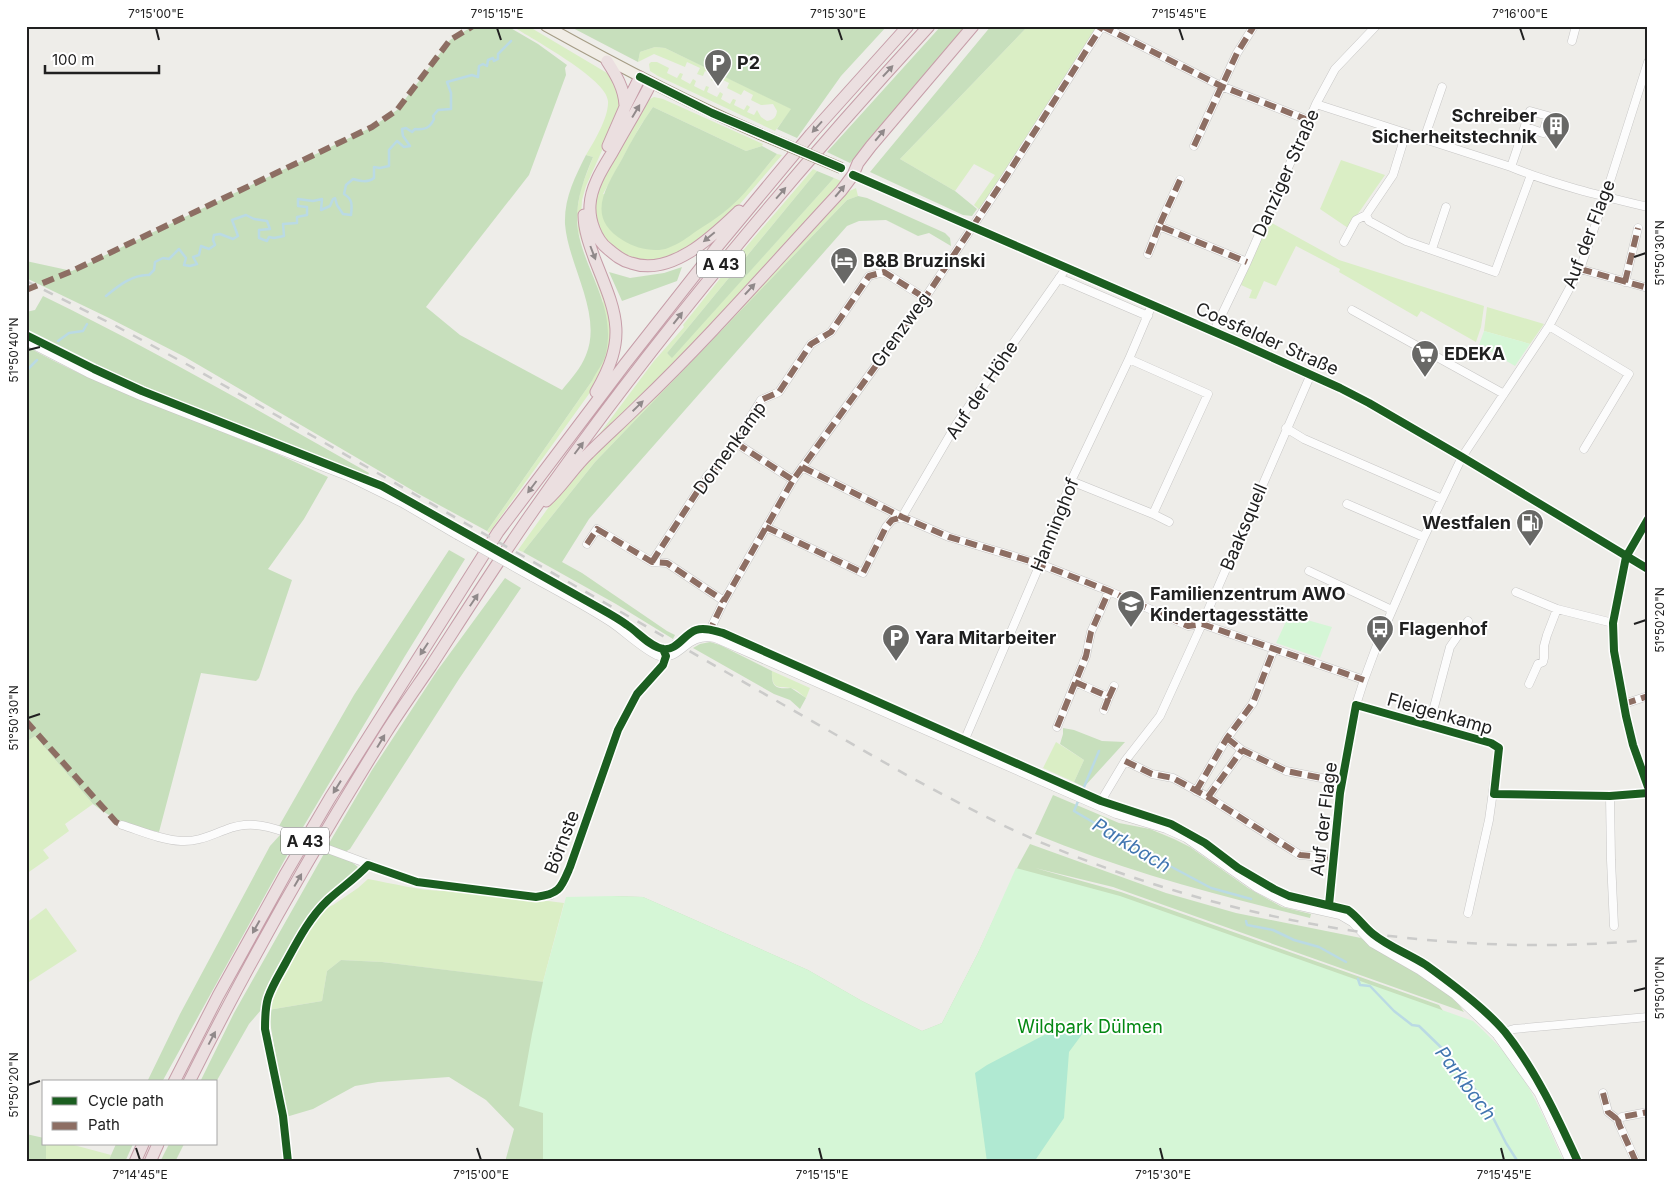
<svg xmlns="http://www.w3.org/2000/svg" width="1674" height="1188" viewBox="0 0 1674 1188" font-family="Inter,sans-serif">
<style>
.grass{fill:#daeec5}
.forest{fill:#c7dfbc}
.park{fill:#d5f6d6}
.pitch{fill:#b0e9d2}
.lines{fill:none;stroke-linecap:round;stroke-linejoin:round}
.stream{stroke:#badae4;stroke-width:2.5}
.minor-casing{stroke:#c7c6c5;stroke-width:9}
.major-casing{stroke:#a59c85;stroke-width:12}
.highway-casing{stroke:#c69da8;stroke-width:13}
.minor{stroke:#fcfcfc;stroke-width:8}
.major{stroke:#f1ede6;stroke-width:10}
.highway{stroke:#ebdfe0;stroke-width:11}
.rail{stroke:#cbcbca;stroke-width:2.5;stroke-dasharray:10 10;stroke-linecap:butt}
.minor-bridge-casing{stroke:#c7c6c5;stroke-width:9;stroke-linecap:butt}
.major-bridge-casing{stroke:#a59c85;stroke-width:12;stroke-linecap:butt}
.minor-bridge{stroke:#fcfcfc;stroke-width:8}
.major-bridge{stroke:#f1ede6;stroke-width:10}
.quiet{stroke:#8d6e63;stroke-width:6;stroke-dasharray:12 6;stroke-linecap:butt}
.cycleway-casing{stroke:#fff;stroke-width:11}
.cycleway{stroke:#1b5e20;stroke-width:8}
.oneway{fill:#90898a}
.ticks{fill:none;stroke:#202020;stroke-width:2}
.labels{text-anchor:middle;stroke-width:4;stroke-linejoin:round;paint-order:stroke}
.shield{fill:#fff;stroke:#636363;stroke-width:1}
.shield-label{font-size:16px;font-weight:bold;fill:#202020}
.poi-label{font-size:18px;font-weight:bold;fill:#202020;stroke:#fff;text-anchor:start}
.street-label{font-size:18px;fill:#202020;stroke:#fff}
.park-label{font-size:18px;fill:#038812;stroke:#fff}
.water-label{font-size:19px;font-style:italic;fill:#4176b0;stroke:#fff}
.neatline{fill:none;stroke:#202020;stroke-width:2}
.ticks-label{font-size:12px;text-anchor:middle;fill:#202020}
</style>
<rect width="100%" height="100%" fill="#eeede9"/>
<path class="grass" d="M512 26H528L607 73 614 80 621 102 609 135 586 186 582 200 581 217 610 310V352L599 380 489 533 487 531 592 381 603 301 578 231 577 210 581 188 593 157 586 155C594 142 609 117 608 101 607 79 532 39 512 26Z
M1028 26H1102L982 212 974 205 995 175 974 164 955 191 900 159Z
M655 47 665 48 792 109 775 131 658 76 650 71 649 64 651 62H657L669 68 667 73 677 78 680 73 683 74 681 79 690 84 693 79 696 81 694 86 704 91 706 86 709 87 707 92 717 97 720 92 723 94 721 99 730 104 733 99 736 100 734 105 744 110 747 105 750 107 747 112 754 115 757 110 761 117 767 121C773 120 776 118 777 111L773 104 761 105 751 100 753 95 744 90 741 95 727 88 729 83 719 78 717 83 711 80 713 75 705 71 703 76 697 74 700 68 687 62 685 67 654 54 638 62 640 52Z
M654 97 663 99 763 144 762 146 746 151 653 107 639 128 603 194 724 212 751 185 777 154 782 155 740 204 716 227 689 249 651 263 628 258 607 244 595 224 596 189 648 100Z
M1341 160 1385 175 1348 228 1320 209Z
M813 169 817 171 667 353 672 357 834 178 841 181 838 186 659 382 595 440 654 361 684 327 683 325 734 261Z
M856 188 858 196 847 200 595 462 523 552 518 550 566 483 845 193Z
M1268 221 1339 260 1484 306 1481 327 1476 342 1421 311 1417 317 1339 272 1340 269 1296 246 1276 286 1264 281 1256 299 1249 298 1252 290 1241 285Z
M1487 307 1544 324 1530 344 1484 331Z
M772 671 810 688 806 698C803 696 799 692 796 690 784 683 771 695 772 671Z
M35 736 93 804 65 824 69 831 43 850 49 858 26 874V742Z
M1056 742 1084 760 1074 782 1043 768Z
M368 879C397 884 429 894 459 890L564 903 543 982 382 962 341 960 327 971 322 1001 268 1010 274 993 283 975 303 936 320 911 333 905 358 888Z
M46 908 77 951 26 984V923Z
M1515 1044 1522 1052 1556 1108 1580 1162H1574L1540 1089 1513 1049Z
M46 1144H70L111 1155 108 1162H46Z"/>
<path class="forest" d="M473 26H507L538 44 567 65 565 68 566 75 529 175 426 307 460 335 562 390C571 379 581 368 586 355 603 314 568 265 565 224 564 198 575 177 586 155L593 157C583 181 574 205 578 231 586 274 616 306 606 353 604 363 596 372 592 381L487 531 417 493 185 357 109 318 26 278V261L72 271 372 127 397 110 450 40Z
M569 26H887L841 76 797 138 777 129 791 109 665 48 655 47 640 52 638 62Z
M941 26H967L850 163 827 152Z
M991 26H1028L900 159 955 191 977 209 972 216 963 215 870 172Z
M653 107 746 151 762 146 777 154C760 174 744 197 723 213 715 219 706 225 698 230 688 237 679 244 668 248 655 253 635 248 624 241 585 218 605 189 622 159 631 141 641 124 653 107Z
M817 171 834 178 672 358 667 353Z
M858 196 867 198 945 233 950 238 951 246 929 233 918 236 886 220 859 221 847 226 589 519 562 562 582 573 667 631 675 635 673 639 616 604 523 552 595 462 847 200Z
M682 267 677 281 622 301 609 272 630 278 664 273Z
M43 296C154 350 261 412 369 473L367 477 112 374 43 339 26 332V312L35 310Z
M26 346C96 386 173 411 247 442 275 452 301 465 328 477L304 519 268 569 292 580 259 678 256 681 201 673 159 832C136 828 111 819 93 804L35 736 26 742Z
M449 550 465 559 405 656 299 834 279 826 354 695Z
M505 578 521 588 459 679 350 849 345 852 328 845 372 770 437 671Z
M710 642 720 645 772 671C771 688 777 689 791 688L806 698 800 709 790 700 774 694 693 648 700 644Z
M1063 728 1074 730 1102 741 1125 742 1084 787 1074 782 1084 760 1060 744 1063 734Z
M1053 795 1119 823 1150 829 1174 839 1190 847 1248 888 1282 907 1311 914 1310 918C1217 895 1124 871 1035 834Z
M280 835 295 841 162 1082H147L180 1014 270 846Z
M1030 844 1166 893 1236 913 1361 938C1390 962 1446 980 1464 1012L1113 887 1035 868 1121 892 1439 1005 1477 1059 1266 1162H505L514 1129 486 1100 449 1077 378 1082 355 1086 313 1109 286 1117 268 1010 322 1001 327 971 341 960 382 962 544 982 613 896 643 897 808 970 862 1001 922 1031 942 1023 978 953 1019 864Z
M325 852 349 860 358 867 354 875 315 906 277 972 261 1010 249 1024 216 1082H200L234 1013Z
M26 1134 44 1138V1144H46V1162H26Z
M116 1144H133L125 1162H108Z
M169 1144H184L175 1162H160Z"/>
<path class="park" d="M1484 331 1530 344 1515 366 1479 345Z
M1289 615 1332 627 1320 658 1276 643Z
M1016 868 1120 896 1473 1021C1486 1033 1499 1045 1510 1060 1534 1090 1548 1127 1564 1162H543V1113L519 1106 532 1034 543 982 566 897 613 896 643 897 808 970 862 1001 922 1031 942 1023 978 953Z"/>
<path class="pitch" d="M1071 1021 1086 1029 1069 1052 1064 1118 1034 1162H987L975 1073 987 1065Z"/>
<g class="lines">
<path class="stream" d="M106 296C118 286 133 274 149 275L154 270 155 262 163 258 169 259 179 249 186 258 184 265 190 266 197 264 193 257 199 255 201 246 209 249 215 245 213 240 214 235 220 234 233 239 238 236 232 220 246 215 254 219 267 221 270 229 259 230V238L267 241 269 237 274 238 284 236 283 224 297 223V217L307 215V207L298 206V199L313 201 322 199 321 210 330 206 333 199 335 198 337 205 343 214 351 215C352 206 353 199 344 194L346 185 353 179C360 181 368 183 374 178V167L380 168 389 166V150L397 141 404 147 410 146 403 136 402 129 406 128 412 132 415 129C425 130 430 128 434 119L433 116 438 110 451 109V93L447 82 472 75 478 77 479 66 483 64 487 66 488 60 493 58 494 61 498 59V54L511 41
M58 341 69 333 83 331 87 324
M26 371 37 360
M1099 751 1074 811 1103 828 1128 848 1168 865 1211 888 1251 899
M1246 921 1247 925 1273 930 1294 940 1319 947 1346 962
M1358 979 1360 985 1370 986 1394 1011 1412 1025 1419 1026 1450 1056 1486 1104 1506 1143 1518 1162"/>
<defs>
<path id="minor" d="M1102 26 1221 86 1308 120
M1572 41 1576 26
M1316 104 1511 167C1555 185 1602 196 1648 207
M1406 133 1393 175 1366 215 1369 221 1406 241 1495 272 1531 175
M1424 139 1442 87
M1194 146 1237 53 1254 26
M1511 167 1530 111 1548 116 1543 133 1526 127
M853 175 1240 343 1340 388 1369 403 1462 457 1648 569
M1180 180 1159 226 1247 262
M1344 242 1356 220 1366 215
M1432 249 1446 207
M1148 254 1159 226
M1580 269 1648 288
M1059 278 1148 316
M1625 282 1638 228
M1352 310 1504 394
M1549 326 1629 374 1584 449
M1214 331 1247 262 1316 104 1335 69 1376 26
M26 341 88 373 141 396 347 476 404 504 457 535
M1286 428 1304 439 1442 499
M736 443 793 480
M802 467 902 517 949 537 1040 564 1109 591 1188 626 1202 624 1364 680
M1071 481 1153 514 1208 394 1129 359
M1347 504 1424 537
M1153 514 1169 522
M1648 519 1626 557 1613 623 1614 651 1626 716 1633 745 1648 787
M766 527 863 573 886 527 892 520 902 517 957 423 1067 267
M587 544 597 529 652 562 667 563 724 601
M652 562 708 475 726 457 761 400 779 392 811 344 831 332 869 276 884 272 925 298
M1309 571 1392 610
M532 577C559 592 586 606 612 623 624 631 646 652 659 656 682 661 685 632 715 638L1098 806 1116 814 1166 829 1186 838 1257 888 1286 903 1340 915 1352 922 1372 943 1419 970 1455 995 1496 1034 1539 1094 1570 1162
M1516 592 1557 609 1613 623
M707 636 724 601 793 480 925 298 1005 178 1102 26
M1075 682 1109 697 1114 686
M1529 684 1538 664 1543 662 1544 658V646L1547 635 1557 609
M1624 704 1648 696
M1356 705 1491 743 1499 748 1489 820 1468 913
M1104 710 1109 697
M1429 726 1450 647 1468 621
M1057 727 1086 656 1091 632 1109 591
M1227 738 1242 750 1286 771 1342 782
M962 746 1040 564 1071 481 1129 359 1152 305
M1125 761 1152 774 1173 778 1208 797 1300 855 1334 858
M1196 791 1227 738 1253 703 1274 649
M1494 794 1610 796 1648 793
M1610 796 1611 860 1614 926
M1208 797 1242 750
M1098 806 1125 761 1160 716 1202 624 1311 374
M122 825C141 831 161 840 181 841 198 842 211 835 225 830 247 821 264 825 285 832
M325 848 417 882 536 897 551 895 563 885 570 867 618 730 637 694 663 665 666 656
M1328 912 1340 793 1356 705 1364 680 1377 645 1424 537 1462 457 1549 326 1580 269 1605 197 1648 62
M1496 1034 1514 1029 1648 1017
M1603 1093 1608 1112 1618 1120
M1636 1162 1619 1124 1618 1120 1622 1117 1648 1112"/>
<path id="major" d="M546 26C616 65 686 102 760 134"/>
<path id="highway" d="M607 61C616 75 624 88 625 105
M651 83C639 107 625 129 612 153 603 168 591 186 590 205 589 220 596 240 608 249 615 255 622 261 631 263 671 277 713 236 739 211
M608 146 625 107 640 77
M584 215C584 230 590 246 595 260 617 315 628 337 596 392
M546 501C562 487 573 468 589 453 605 437 622 422 638 406 709 338 774 263 841 191L853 175 858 163 871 146 973 26
M174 1082 218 996 286 873 330 798 498 532 625 364 717 247 811 134 908 26
M189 1082C249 962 316 844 387 731 401 709 416 688 431 666 464 615 496 564 531 514 651 342 787 181 929 26
M135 1162 143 1144
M150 1162 158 1144"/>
</defs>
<use href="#minor" class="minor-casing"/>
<use href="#major" class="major-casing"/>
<use href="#highway" class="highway-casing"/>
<use href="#minor" class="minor"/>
<use href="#major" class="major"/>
<use href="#highway" class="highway"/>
<path class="rail" d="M26 281 114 325 190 366 910 777C957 802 1003 827 1052 847 1239 924 1445 959 1648 940"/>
<defs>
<path id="minor-bridge" d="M457 535 532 577
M285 832 325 848"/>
<path id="major-bridge" d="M760 134 841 168"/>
</defs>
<use href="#minor-bridge" class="minor-bridge-casing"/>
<use href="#major-bridge" class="major-bridge-casing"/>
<use href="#minor-bridge" class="minor-bridge"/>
<use href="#major-bridge" class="major-bridge"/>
<path class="quiet" d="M1102 26 1221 86 1308 120
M1194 146 1237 53 1254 26
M1180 180 1159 226 1247 262
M1148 254 1159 226
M1580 269 1648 288
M1625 282 1638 228
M26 290 72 271 372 127 397 110 450 40 473 26
M736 443 793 480
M802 467 902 517 949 537 1040 564 1109 591 1188 626 1202 624 1364 680
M766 527 863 573 886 527 892 520 902 517
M587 544 597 529 652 562 667 563 724 601
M652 562 708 475 726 457 761 400 779 392 811 344 831 332 869 276 884 272 925 298
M708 634 724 601 793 480 925 298 1005 178 1102 26
M1075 682 1109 697 1114 686
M1624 704 1648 696
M1104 710 1109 697
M26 721 116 822 122 825
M1057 727 1086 656 1091 632 1109 591
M1227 738 1242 750 1286 771 1342 782
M1125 761 1152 774 1173 778 1208 797 1300 855 1334 858
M1196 791 1227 738 1253 703 1274 649
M1208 797 1242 750
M1603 1093 1608 1112 1618 1120
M1636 1162 1619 1124 1618 1120 1622 1117 1648 1112"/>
<defs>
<path id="cycleway" d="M640 77 712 113 841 168
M853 175 1240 343 1340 388 1369 403 1462 457 1648 569
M26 335 94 369 142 391 382 486 601 609C610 614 619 619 627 625 638 632 650 647 663 649 677 651 684 634 696 630 705 627 714 631 723 633L1101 801 1171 824 1205 843 1238 868 1274 889 1289 896 1348 910C1358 917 1364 927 1373 934 1389 947 1409 954 1426 965 1451 983 1485 1008 1505 1032 1536 1071 1557 1116 1578 1162
M1648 519 1626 557 1613 623 1614 651 1626 716 1633 745 1648 787
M1329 905 1340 793 1356 705 1491 743 1499 748 1494 794 1610 796 1648 793
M288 1162 283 1116 265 1029C265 1019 265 1008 268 998 272 986 279 975 285 964 297 942 309 918 328 900 341 888 356 878 368 865L417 882 536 897C560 894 561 888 570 867L618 730 637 694 663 665 666 656 663 649"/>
</defs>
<use href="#cycleway" class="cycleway-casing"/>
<use href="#cycleway" class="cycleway"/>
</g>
<defs><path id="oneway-solid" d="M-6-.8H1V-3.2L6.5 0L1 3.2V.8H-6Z" transform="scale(1.25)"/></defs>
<g class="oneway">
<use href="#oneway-solid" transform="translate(888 71) rotate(-47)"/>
<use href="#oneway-solid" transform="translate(636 111) rotate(-59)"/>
<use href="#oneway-solid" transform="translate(817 127) rotate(132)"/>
<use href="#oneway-solid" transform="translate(880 135) rotate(-50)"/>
<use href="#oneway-solid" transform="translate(840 191) rotate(-50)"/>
<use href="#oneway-solid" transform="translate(781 193) rotate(-49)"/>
<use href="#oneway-solid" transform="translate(709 237) rotate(140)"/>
<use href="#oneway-solid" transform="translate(593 253) rotate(69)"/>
<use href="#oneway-solid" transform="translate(750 289) rotate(-47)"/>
<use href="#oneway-solid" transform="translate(678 318) rotate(-52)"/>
<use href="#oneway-solid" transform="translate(638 406) rotate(-44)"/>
<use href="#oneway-solid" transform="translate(579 448) rotate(-53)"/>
<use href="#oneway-solid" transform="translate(532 487) rotate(127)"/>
<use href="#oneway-solid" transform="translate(474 600) rotate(-56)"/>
<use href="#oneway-solid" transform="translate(424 649) rotate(123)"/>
<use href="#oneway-solid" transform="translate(381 741) rotate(-59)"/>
<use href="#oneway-solid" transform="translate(337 787) rotate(122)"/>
<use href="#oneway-solid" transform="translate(298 880) rotate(-60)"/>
<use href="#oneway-solid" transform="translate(256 927) rotate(119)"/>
<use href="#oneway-solid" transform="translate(212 1038) rotate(-62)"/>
</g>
<path class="ticks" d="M156 28 159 40M497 28 501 40M838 28 842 40M1179 28 1183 40M1520 28 1524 40M1634 257 1646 253M28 350 40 347M1634 624 1646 620M28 718 40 714M1634 991 1646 988M28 1085 40 1081M136 1148 140 1160M477 1148 481 1160M819 1148 822 1160M1160 1148 1163 1160M1501 1148 1504 1160"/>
<defs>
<symbol id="parking-pin" viewBox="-11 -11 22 30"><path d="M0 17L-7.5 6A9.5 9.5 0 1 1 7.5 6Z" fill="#686866" stroke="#fff"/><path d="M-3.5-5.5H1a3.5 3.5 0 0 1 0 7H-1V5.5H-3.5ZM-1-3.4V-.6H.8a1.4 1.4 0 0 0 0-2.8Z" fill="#fff"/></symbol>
<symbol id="building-pin" viewBox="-11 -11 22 30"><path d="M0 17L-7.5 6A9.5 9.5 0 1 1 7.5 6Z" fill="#686866" stroke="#fff"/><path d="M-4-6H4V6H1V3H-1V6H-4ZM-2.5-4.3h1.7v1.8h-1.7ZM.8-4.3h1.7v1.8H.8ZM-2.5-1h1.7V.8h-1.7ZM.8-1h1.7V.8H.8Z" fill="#fff"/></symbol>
<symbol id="hotel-pin" viewBox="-11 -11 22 30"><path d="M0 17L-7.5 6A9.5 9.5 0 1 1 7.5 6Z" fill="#686866" stroke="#fff"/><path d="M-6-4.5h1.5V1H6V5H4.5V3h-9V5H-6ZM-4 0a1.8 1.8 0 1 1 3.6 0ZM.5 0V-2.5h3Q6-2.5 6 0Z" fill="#fff"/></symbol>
<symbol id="supermarket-pin" viewBox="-11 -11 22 30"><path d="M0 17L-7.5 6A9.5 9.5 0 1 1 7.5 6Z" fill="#686866" stroke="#fff"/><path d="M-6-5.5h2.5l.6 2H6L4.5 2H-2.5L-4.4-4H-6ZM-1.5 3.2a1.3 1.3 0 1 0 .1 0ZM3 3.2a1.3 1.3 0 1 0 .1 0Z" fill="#fff"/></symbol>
<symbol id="fuel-pin" viewBox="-11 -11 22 30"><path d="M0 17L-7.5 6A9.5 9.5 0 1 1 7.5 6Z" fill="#686866" stroke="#fff"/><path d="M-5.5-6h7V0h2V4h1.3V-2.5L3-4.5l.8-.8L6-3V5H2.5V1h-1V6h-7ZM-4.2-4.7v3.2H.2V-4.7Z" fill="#fff"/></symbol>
<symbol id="school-pin" viewBox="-11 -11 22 30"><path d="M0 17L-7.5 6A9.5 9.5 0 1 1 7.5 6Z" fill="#686866" stroke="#fff"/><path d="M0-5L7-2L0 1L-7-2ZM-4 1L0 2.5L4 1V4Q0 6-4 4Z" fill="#fff"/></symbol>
<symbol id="bus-pin" viewBox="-11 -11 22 30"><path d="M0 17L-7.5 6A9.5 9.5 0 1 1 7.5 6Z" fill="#686866" stroke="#fff"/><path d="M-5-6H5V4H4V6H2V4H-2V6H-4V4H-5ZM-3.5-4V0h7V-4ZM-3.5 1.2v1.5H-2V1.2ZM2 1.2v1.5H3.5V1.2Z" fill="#fff"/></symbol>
</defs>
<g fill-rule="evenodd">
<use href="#parking-pin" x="702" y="47" width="32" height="43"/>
<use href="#building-pin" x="1540" y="110" width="32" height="43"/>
<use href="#hotel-pin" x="828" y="245" width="32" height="43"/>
<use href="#supermarket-pin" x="1409" y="338" width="32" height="43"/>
<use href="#fuel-pin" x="1514" y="507" width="32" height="43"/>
<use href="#school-pin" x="1115" y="588" width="32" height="43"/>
<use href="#bus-pin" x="1364" y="613" width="32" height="43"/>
<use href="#parking-pin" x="880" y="622" width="32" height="43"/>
</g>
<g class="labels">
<g class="shield">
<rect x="697" y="250.5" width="48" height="27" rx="4"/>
<rect x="281" y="827.5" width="48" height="27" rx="4"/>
</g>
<g class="shield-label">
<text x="721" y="270">A 43</text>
<text x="305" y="847">A 43</text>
</g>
<g class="poi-label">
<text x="737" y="69">P2</text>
<text x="1537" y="122" text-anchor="end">Schreiber<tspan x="1537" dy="21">Sicherheitstechnik</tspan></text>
<text x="863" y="267">B&amp;B Bruzinski</text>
<text x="1444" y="360">EDEKA</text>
<text x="1511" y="529" text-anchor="end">Westfalen</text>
<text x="1150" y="600">Familienzentrum AWO<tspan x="1150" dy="21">Kindertagesstätte</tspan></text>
<text x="1399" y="635">Flagenhof</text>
<text x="915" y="644">Yara Mitarbeiter</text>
</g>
<g class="street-label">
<text transform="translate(1286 173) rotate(-66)" y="6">Danziger Straße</text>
<text transform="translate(1589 234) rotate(-69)" y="6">Auf der Flage</text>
<text transform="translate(901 330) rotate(-54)" y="6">Grenzweg</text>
<text transform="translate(1267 339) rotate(24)" y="6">Coesfelder Straße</text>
<text transform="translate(982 390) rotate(-56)" y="6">Auf der Höhe</text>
<text transform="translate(730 448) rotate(-54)" y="6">Dornenkamp</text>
<text transform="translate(1055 525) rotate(-68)" y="6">Hanninghof</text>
<text transform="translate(1244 527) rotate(-67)" y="6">Baaksquell</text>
<text transform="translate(1440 714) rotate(16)" y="6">Fleigenkamp</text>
<text transform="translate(1324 819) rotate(-83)" y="6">Auf der Flage</text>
<text transform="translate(562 842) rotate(-69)" y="6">Börnste</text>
</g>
<g class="park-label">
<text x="1090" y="1033">Wildpark Dülmen</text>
</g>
<g class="water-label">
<text transform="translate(1132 845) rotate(31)" y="7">Parkbach</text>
<text transform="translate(1466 1083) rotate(53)" y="7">Parkbach</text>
</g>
</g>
<rect width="1674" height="1188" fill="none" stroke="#ffffff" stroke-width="55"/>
<rect x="42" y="1080" width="175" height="65" fill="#ffffff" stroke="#a6a6a6"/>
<rect x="52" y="1097" width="25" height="8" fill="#1b5e20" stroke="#a6a6a6"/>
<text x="88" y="1106" font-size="15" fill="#202020">Cycle path</text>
<rect x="52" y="1122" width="25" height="8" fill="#8d6e63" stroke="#a6a6a6"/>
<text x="88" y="1130" font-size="15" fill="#202020">Path</text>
<path d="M45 65v8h114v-8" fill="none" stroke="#202020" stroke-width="2.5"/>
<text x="52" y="65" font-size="15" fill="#202020" stroke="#ffffff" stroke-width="4" paint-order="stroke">100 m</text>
<rect x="28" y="28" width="1618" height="1132" class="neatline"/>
<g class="ticks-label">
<text x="156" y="18">7°15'00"E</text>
<text x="497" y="18">7°15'15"E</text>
<text x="838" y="18">7°15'30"E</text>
<text x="1179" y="18">7°15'45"E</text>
<text x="1520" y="18">7°16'00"E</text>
<text transform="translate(1660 253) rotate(-90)" y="4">51°50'30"N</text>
<text transform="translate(14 350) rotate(-90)" y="4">51°50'40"N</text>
<text transform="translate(1660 620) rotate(-90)" y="4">51°50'20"N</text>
<text transform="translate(14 718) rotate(-90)" y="4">51°50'30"N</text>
<text transform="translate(1660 988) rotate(-90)" y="4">51°50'10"N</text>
<text transform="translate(14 1085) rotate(-90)" y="4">51°50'20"N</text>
<text x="140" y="1179">7°14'45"E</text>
<text x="481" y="1179">7°15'00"E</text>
<text x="822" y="1179">7°15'15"E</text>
<text x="1163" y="1179">7°15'30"E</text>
<text x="1504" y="1179">7°15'45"E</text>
</g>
</svg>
